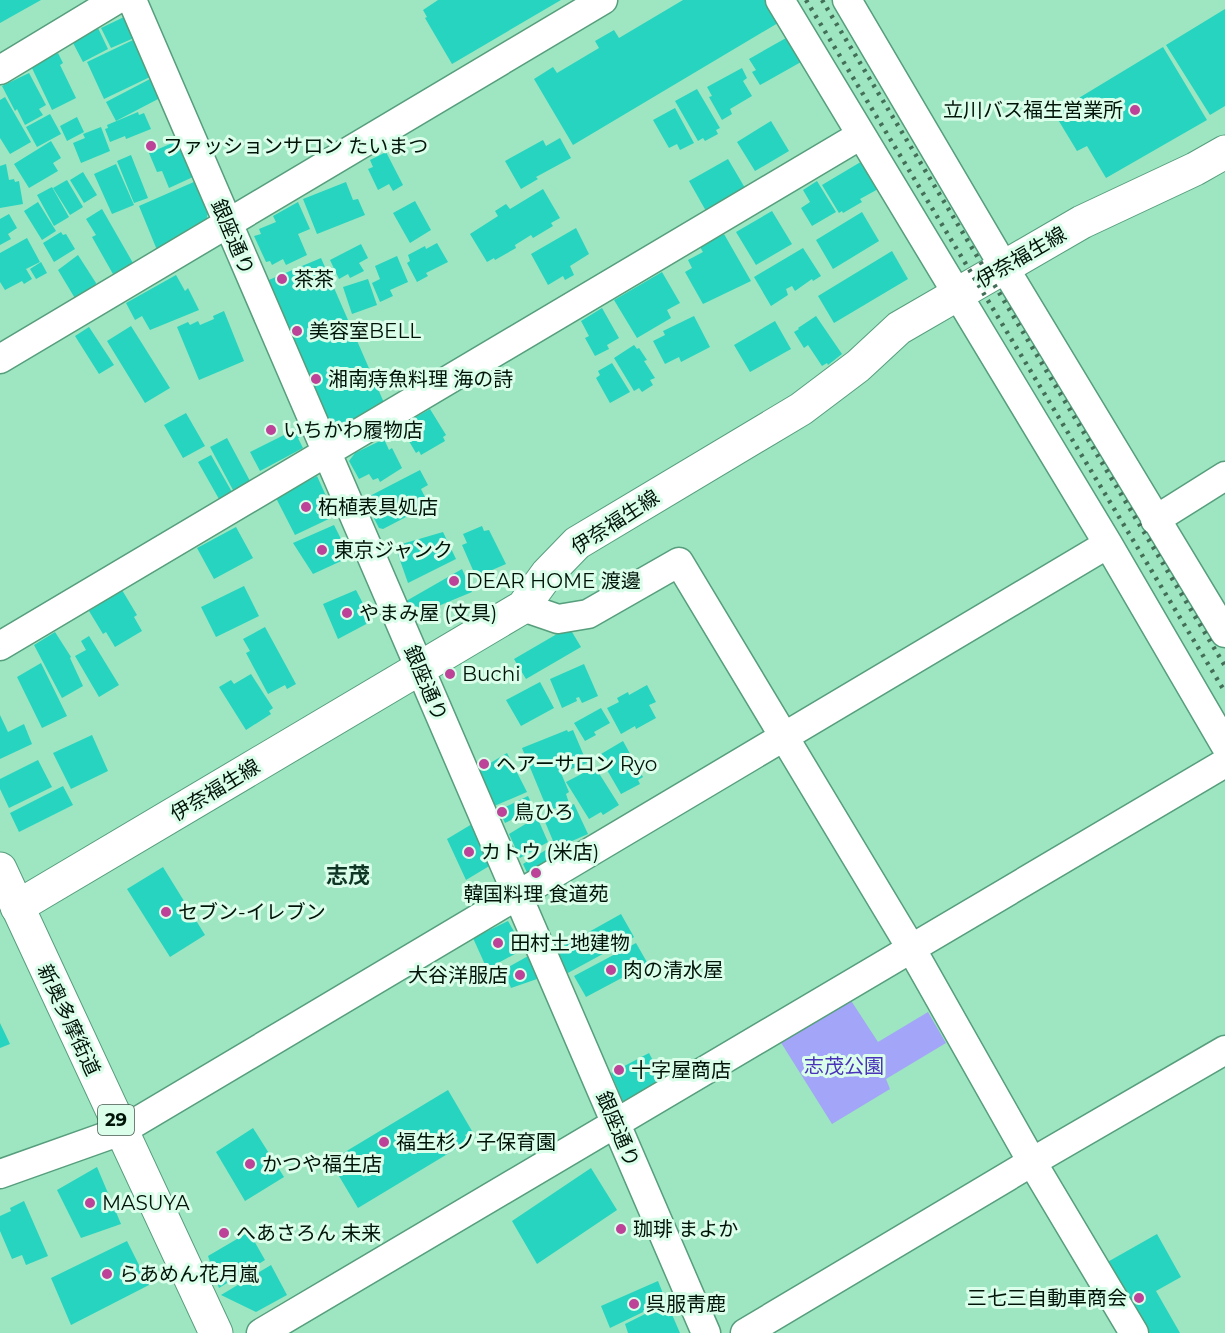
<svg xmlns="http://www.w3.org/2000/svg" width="1225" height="1333" viewBox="0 0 1225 1333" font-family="Montserrat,'Noto Sans JP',sans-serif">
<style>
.green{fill:#a3a5f8}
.building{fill:#27d4bf}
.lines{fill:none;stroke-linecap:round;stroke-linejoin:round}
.street-casing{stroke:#569e7c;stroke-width:31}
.secondary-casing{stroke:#569e7c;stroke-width:35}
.primary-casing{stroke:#569e7c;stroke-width:35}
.street{stroke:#fff;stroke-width:28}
.secondary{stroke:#fff;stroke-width:33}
.primary{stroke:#fff;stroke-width:33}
.rail{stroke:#436e57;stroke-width:4.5;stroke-dasharray:3 6;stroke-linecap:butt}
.poi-dot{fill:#bc4397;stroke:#dbfeeb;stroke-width:2}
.labels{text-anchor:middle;stroke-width:6;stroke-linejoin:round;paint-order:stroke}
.shield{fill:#dbfeeb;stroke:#425a4c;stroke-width:1.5}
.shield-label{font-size:18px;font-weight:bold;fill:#001408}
.poi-label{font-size:20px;fill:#001408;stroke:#dbfeeb;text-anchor:start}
.street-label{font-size:20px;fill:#001408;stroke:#dbfeeb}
.park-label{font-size:20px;fill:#4933b9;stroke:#dbfeeb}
.quarter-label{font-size:22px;font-weight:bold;fill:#0f3625;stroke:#dbfeeb}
</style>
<rect width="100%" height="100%" fill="#9de6c1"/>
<path class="green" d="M850 999 878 1042 928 1012 946 1043 886 1079 890 1089 832 1124 780 1041Z"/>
<path class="building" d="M0 0H41L0 23Z
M438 0H561L452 64 425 18 427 17 423 10Z
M683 0H765L778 23 573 145 534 79 553 67 557 73 599 48 595 41 614 30 619 38Z
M1225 9V106L1210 115 1166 45Z
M124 17 134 38 111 48 101 28Z
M98 28 108 49 83 62 72 41Z
M786 38 801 62 760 85 752 72 756 70 749 59Z
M133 40 150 77 104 99 87 62Z
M1163 47 1207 120 1106 178 1087 146 1077 151 1054 113Z
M58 53 63 63 60 65 76 98 52 110 31 66Z
M742 68 747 78 743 81 752 96 730 109 732 114 722 120 709 97 712 96 707 87Z
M29 73 46 105 39 109 43 115 25 125 17 109 15 111 2 86Z
M150 79 160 98 116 121 106 102Z
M697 89 720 128 716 130 718 134 705 141 703 138 698 141 675 101Z
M5 97 31 142 10 154 0 138V100Z
M675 108 694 143 680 150 677 144 669 148 653 120Z
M138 112 139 115 144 113 151 129 126 139 125 136 110 142 105 129 108 128 107 125Z
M50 114 61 134 37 147 26 127Z
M77 117 84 132 67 141 60 126Z
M771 121 789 151 755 171 737 142Z
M101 127 110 151 81 163 73 143 85 138 83 134Z
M560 138 571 158 536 177 538 179 521 189 505 161 543 140 546 146Z
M51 141 61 158 53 163 58 171 29 188 14 164Z
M177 141 193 177 169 188 162 171 157 172 149 153Z
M386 152 403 185 393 191 389 184 378 190 368 169 373 167 370 160Z
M131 155 148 198 134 203 117 161Z
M728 159 745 188 706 211 689 181Z
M864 160 880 188 860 199 862 202 843 213 842 211 839 213 822 185Z
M6 164 9 180 14 179 15 182 19 181 23 204 0 208V166Z
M116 164 134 205 112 214 94 174Z
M83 172 97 195 84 203 70 180Z
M67 180 83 207 70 215 53 188Z
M196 181 208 212 206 222 157 250 139 206Z
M817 181 836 212 812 226 801 208 810 202 803 190Z
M346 182 353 200 358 199 365 215 317 234 303 199Z
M52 187 69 217 54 226 37 195Z
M543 189 560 218 551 223 553 226 533 238 531 235 515 245 516 248 495 260 494 258 487 262 470 234 498 216 495 211 506 204 510 209Z
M415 201 431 230 410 243 393 213Z
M38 202 56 231 42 240 24 211Z
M298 202 310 229 298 234 307 255 286 265 283 259 272 265 270 261 266 262 254 236 261 234 259 229 276 222 273 216Z
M102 209 133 263 113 274 92 237 96 235 86 219Z
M772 211 792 244 756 265 736 232Z
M862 212 879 241 833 269 816 240Z
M9 214 17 228 8 234 11 239 0 245V219Z
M576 228 589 254 570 266 574 275 565 280 563 276 548 285 531 254Z
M61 232 63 235 66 234 75 249 54 262 43 243Z
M724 234 751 281 703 304 685 272 692 268 688 260 703 252 700 247Z
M27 238 40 262 26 269 32 279 24 284 22 281 5 290 0 282V253Z
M437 243 448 262 426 273 428 276 417 282 407 263 410 261 408 255 425 246 426 249Z
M361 244 368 258 359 263 364 271 350 278 348 274 339 279 330 260Z
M803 248 821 276 813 281 812 279 795 291 792 286 786 289 788 295 771 306 754 277Z
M892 251 908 279 834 323 818 296Z
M78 255 96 283 95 288 76 300 58 270Z
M397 256 408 282 390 290 393 296 380 302 372 283 380 279 375 266Z
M321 258 385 405 329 429 264 282Z
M41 262 47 273 36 279 30 269Z
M662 272 680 303 667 310 671 318 637 338 614 300Z
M176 275 185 291 188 288 199 310 150 330 142 316 135 320 126 303Z
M368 279 377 305 352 314 343 287Z
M602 308 619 338 607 345 609 349 595 356 585 338 589 336 581 321Z
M224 311 244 361 199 380 177 327 188 322 190 325 198 321 200 325 214 319 213 316Z
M694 316 710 347 681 362 679 357 665 364 653 341 665 335 663 331Z
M816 316 842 354 828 365 827 363 822 366 808 345 804 348 794 332 799 329 798 328Z
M775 321 791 349 750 372 734 345Z
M131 326 170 388 145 403 107 341Z
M89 327 114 365 99 374 75 336Z
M634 345 637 349 639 348 647 360 644 361 655 378 650 380 653 385 642 392 639 388 634 391 614 358Z
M612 363 630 392 610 403 596 378 600 375 598 371Z
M430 409 446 435 443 437 445 441 421 455 419 451 416 453 400 426Z
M186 413 205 446 183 458 164 425Z
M298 428 303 436 298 438 303 448 260 471 250 452Z
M227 438 250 481 233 490 210 447Z
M384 439 389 450 392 448 402 468 380 482 378 478 373 480 369 474 359 479 349 461 355 453Z
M211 455 232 492 219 499 198 462Z
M420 470 428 485 421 489 429 505 383 529 379 528 364 499Z
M317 476 335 516 295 535 276 498Z
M334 525 350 557 313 574 293 543Z
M482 526 484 531 489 530 506 564 476 577 462 545 467 543 463 534Z
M236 527 253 558 214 579 197 548Z
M443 532 456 559 408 583 395 546Z
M462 569 472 592 431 609 401 604Z
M244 586 259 616 216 637 201 607Z
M122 590 137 615 134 617 142 631 115 647 106 632 103 634 89 611Z
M356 590 372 621 338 639 323 604Z
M265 627 296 684 287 689 285 685 268 694 246 653 250 651 243 639Z
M569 627 581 647 526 679 514 659Z
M55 632 71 657 70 658 83 686 62 698 34 645Z
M89 636 119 685 99 697 75 656 86 650 81 641Z
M41 663 67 716 42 728 17 677Z
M584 664 598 696 582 703 579 697 576 698 577 701 562 708 550 679Z
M251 674 273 708 269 711 271 714 246 730 219 687 231 680 234 684Z
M540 682 554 708 521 726 506 700Z
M647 685 656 702 649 705 656 718 636 729 635 726 621 734 607 708 619 702 617 698 628 692 629 695Z
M601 708 610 723 594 732 596 735 585 741 574 723Z
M0 715 8 732 24 724 32 744 0 759Z
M567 730 568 732 573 730 587 763 561 773 569 792 566 794 569 803 548 811 522 748Z
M92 735 108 771 71 789 53 753Z
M623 741 643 777 638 780 640 784 621 794 603 763 606 761 601 754Z
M507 753 527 792 492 807 477 771Z
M38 760 52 787 9 808 0 789V779Z
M595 767 619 805 603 815 601 812 589 819 566 782Z
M63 786 73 805 19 832 10 813Z
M528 796 534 809 505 823 499 810Z
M574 804 588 834 556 848 543 817Z
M537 817 548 842 520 858 509 834Z
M472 824 491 865 466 880 447 839Z
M549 848 557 864 531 881 523 864Z
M163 867 205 935 170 957 127 889Z
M621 914 634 937 566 974 553 952Z
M508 921 524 949 487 969 473 938Z
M636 943 648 964 586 997 574 976Z
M530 955 537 979 511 988 503 970Z
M0 1023 10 1044 0 1048Z
M649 1053 663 1080 623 1102 611 1073Z
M448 1090 472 1131 465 1135 469 1141 358 1208 330 1161Z
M253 1128 284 1177 245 1201 216 1152Z
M97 1167 121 1224 81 1238 57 1190Z
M591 1168 617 1210 537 1264 512 1221Z
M24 1201 48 1256 26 1265 22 1255 12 1259 0 1231V1216L11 1211 10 1208Z
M249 1232 265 1260 219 1288 208 1256Z
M1157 1234 1181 1277 1156 1291 1180 1333H1143L1104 1264Z
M127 1241 149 1285 71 1325 51 1278Z
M271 1265 287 1295 256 1312 221 1295Z
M658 1281 666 1301 610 1328 601 1306Z
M667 1303 680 1333H628L625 1324Z"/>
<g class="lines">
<defs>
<path id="street" d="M132 0 706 1333
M780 0 1108 544 1225 745
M847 0 1004 267 1225 633
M0 70 116 0
M0 359 603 0
M1155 520 1225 476
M523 607 558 619 588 614 679 562 911 948 1032 1162 1134 1333
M0 646 861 135
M0 1174 121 1131 1108 544
M261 1333 1225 763
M745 1333 1032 1162 1225 1050"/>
<path id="secondary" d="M17 907 523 607 547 574 577 543 801 409 858 366 899 328 1082 222 1195 169 1225 152"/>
<path id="primary" d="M0 869 216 1333"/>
</defs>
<use href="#street" class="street-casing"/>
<use href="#secondary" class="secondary-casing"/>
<use href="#primary" class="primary-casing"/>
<use href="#street" class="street"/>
<use href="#secondary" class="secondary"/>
<use href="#primary" class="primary"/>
<path class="rail" d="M806 0 1225 692
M822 0 1225 666"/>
</g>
<g class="poi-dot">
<circle cx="1135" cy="110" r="6"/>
<circle cx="151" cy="146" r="6"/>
<circle cx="282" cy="279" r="6"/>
<circle cx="297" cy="331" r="6"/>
<circle cx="316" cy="379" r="6"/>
<circle cx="271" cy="430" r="6"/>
<circle cx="306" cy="507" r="6"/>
<circle cx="322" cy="550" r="6"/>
<circle cx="454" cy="581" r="6"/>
<circle cx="347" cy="613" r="6"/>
<circle cx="450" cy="674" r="6"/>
<circle cx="484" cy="764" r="6"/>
<circle cx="502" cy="812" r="6"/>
<circle cx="469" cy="852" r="6"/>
<circle cx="536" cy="873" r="6"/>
<circle cx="166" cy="912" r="6"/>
<circle cx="498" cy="943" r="6"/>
<circle cx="611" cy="970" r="6"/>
<circle cx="520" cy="975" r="6"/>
<circle cx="619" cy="1070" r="6"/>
<circle cx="384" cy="1142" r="6"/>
<circle cx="250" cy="1164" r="6"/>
<circle cx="90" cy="1203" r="6"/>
<circle cx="621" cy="1229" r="6"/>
<circle cx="224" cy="1233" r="6"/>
<circle cx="107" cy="1274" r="6"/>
<circle cx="1139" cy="1298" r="6"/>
<circle cx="634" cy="1304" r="6"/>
</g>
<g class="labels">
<rect class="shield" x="98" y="1105" width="36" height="30" rx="4.5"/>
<g class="shield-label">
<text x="116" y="1126">29</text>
</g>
<g class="poi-label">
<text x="1123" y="117" text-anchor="end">立川バス福生営業所</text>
<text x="163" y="153">ファッションサロン たいまつ</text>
<text x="294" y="286">茶茶</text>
<text x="309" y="338">美容室BELL</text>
<text x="328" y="386">湘南痔魚料理 海の詩</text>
<text x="283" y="437">いちかわ履物店</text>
<text x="318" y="514">柘植表具処店</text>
<text x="334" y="557">東京ジャンク</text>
<text x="466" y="588">DEAR HOME 渡邊</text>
<text x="359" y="620">やまみ屋 (文具)</text>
<text x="462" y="681">Buchi</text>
<text x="496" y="771">ヘアーサロン Ryo</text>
<text x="514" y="819">鳥ひろ</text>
<text x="481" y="859">カトウ (米店)</text>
<text x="536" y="901" text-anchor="middle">韓国料理 食道苑</text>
<text x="178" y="919">セブン-イレブン</text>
<text x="510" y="950">田村土地建物</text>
<text x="623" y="977">肉の清水屋</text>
<text x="508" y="982" text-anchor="end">大谷洋服店</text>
<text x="631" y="1077">十字屋商店</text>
<text x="396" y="1149">福生杉ノ子保育園</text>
<text x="262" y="1171">かつや福生店</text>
<text x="102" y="1210">MASUYA</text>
<text x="633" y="1236">珈琲 まよか</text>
<text x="236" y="1240">へあさろん 未来</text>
<text x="119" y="1281">らあめん花月嵐</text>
<text x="1127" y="1305" text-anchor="end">三七三自動車商会</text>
<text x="646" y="1311">呉服靑鹿</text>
</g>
<g class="street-label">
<text transform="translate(233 237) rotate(67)" y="7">銀座通り</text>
<text transform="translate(1021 257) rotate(-30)" y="7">伊奈福生線</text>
<text transform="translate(615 522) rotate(-33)" y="7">伊奈福生線</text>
<text transform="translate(426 683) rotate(67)" y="7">銀座通り</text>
<text transform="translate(215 790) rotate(-31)" y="7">伊奈福生線</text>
<text transform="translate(69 1020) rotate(65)" y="7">新奥多摩街道</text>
<text transform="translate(618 1129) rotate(67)" y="7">銀座通り</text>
</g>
<g class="park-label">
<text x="844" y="1073">志茂公園</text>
</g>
<g class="quarter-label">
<text x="348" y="883">志茂</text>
</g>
</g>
</svg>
